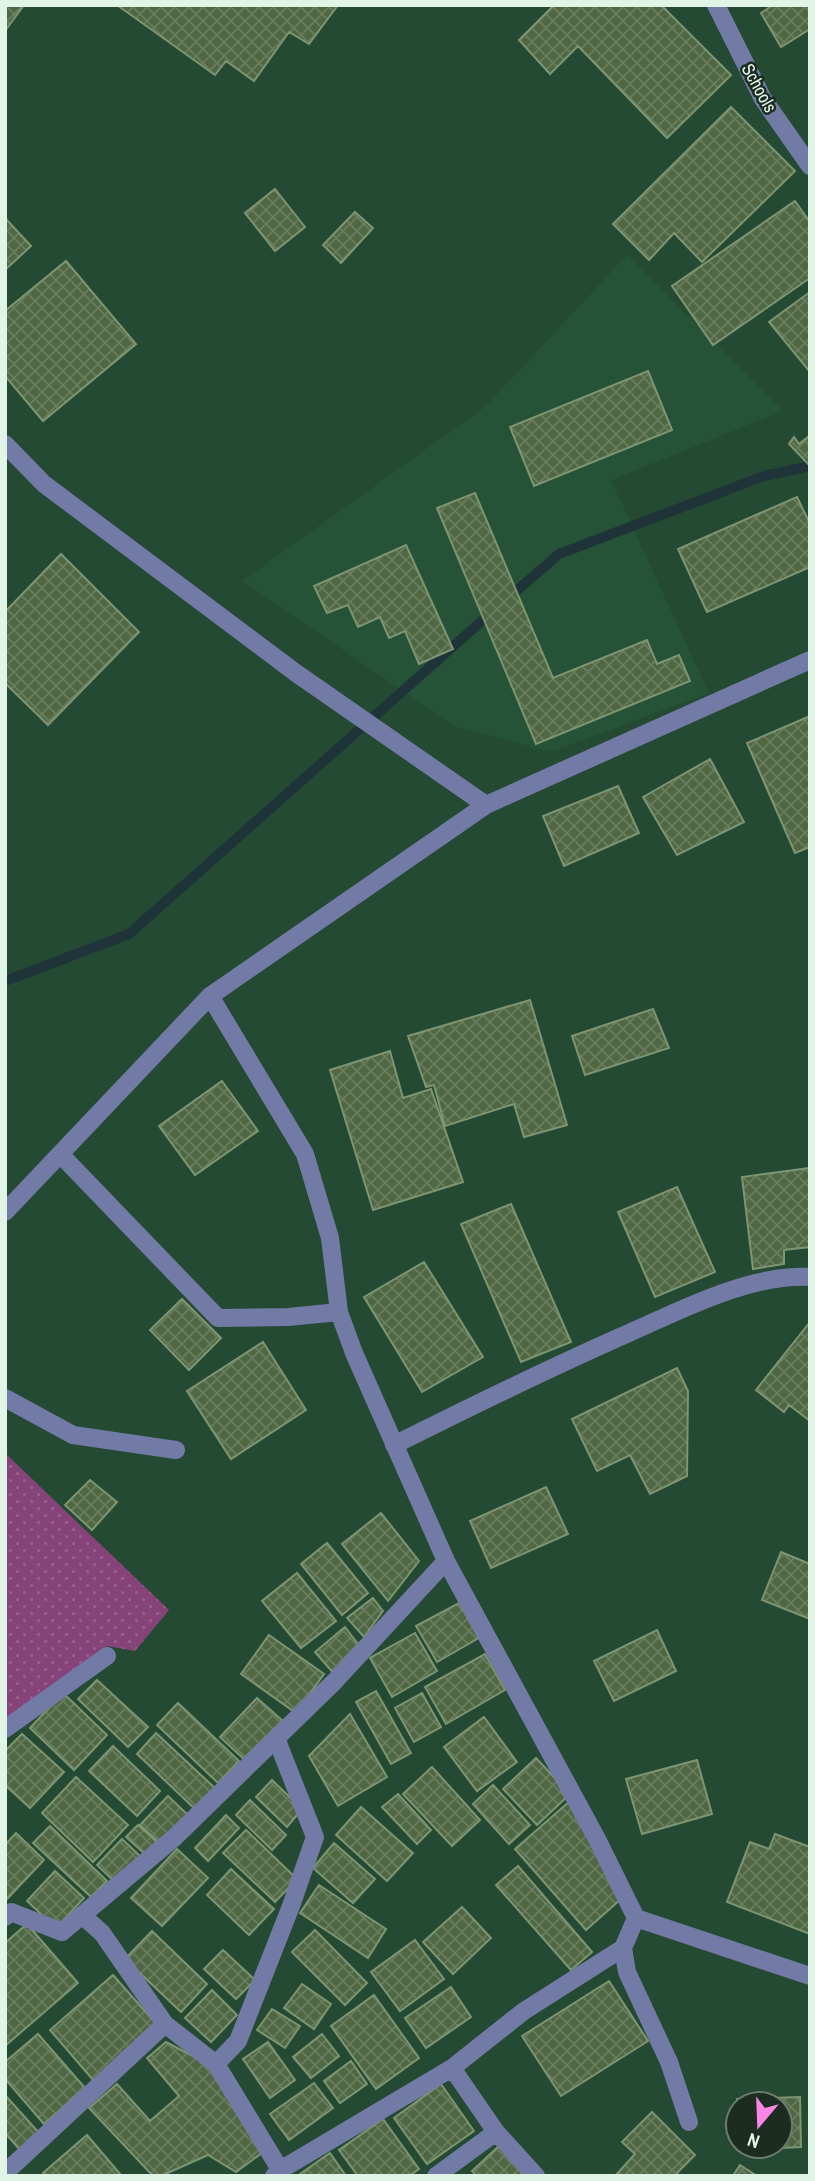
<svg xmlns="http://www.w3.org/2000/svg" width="815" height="2181" viewBox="0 0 815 2181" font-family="'Archivo Narrow',sans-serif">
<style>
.built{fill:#265337}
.grass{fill:url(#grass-dots)}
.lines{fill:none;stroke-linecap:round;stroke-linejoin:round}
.stream{stroke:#1e3439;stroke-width:10}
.building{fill:url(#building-cross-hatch);stroke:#7d9571;stroke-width:2}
.minor{stroke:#727ba5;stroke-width:18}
.labels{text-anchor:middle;stroke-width:5;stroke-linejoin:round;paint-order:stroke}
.street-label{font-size:18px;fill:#e0f5e6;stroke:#1c2c21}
</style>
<defs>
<pattern id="grass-dots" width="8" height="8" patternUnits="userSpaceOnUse" patternTransform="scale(1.75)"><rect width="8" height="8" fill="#864379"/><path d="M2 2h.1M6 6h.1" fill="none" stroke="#975f8c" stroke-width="1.8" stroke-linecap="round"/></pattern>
<pattern id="building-cross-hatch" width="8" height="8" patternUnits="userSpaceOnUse" patternTransform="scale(1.75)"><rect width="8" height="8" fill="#506744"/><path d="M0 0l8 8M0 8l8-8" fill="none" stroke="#697d5f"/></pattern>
</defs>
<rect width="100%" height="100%" fill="#254a33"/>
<path class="built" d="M627 255 783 411 611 480 709 693 551 752 454 726 242 581 485 407Z"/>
<path class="grass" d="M5 1453 169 1610 135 1651 107 1646 5 1720Z"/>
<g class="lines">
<path class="stream" d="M507 599 559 554 764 476 810 466
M5 981 129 934 493 611"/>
</g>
<path class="building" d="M5 5H24L5 31Z
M117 5H338L309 44 289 32 254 81 226 61 215 75Z
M554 5H661L731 75 667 138 578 46 550 74 519 40Z
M773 5H810V29L781 47 761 13Z
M731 107 795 171 702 262 674 233 649 260 613 224Z
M275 189 305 227 275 251 245 213Z
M795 201 810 222V278L713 345 672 286Z
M355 212 373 228 341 263 323 245Z
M5 218 31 246 5 270Z
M66 261 136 344 43 421 5 376V311Z
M810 292V372L769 322Z
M648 371 672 430 534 486 510 427Z
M810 435V466L789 444 794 437 799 444Z
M475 493 553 678 647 640 657 664 679 655 690 681 536 744 437 508Z
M797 497 810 524V567L707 612 678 549Z
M406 545 453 649 419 664 405 631 389 638 380 617 358 627 348 605 327 613 314 586Z
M61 554 139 632 48 725 5 683V612Z
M810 716V847L795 853 747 743Z
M710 759 744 822 677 855 643 797Z
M618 786 639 833 564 866 543 816Z
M530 1000 567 1125 524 1137 514 1104 445 1126 434 1085 426 1087 408 1036Z
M653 1009 669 1048 585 1075 572 1036Z
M390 1051 403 1098 431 1089 463 1182 373 1210 330 1070Z
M222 1081 258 1131 195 1175 159 1126Z
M810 1168V1247L784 1250V1264L753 1269 742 1177Z
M677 1187 715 1272 655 1297 618 1212Z
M511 1204 571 1342 521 1362 461 1224Z
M424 1262 483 1357 422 1392 364 1297Z
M182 1299 221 1338 189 1370 150 1330Z
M810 1322V1421L789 1405 784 1412 756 1390Z
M263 1342 306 1410 231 1459 187 1391Z
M677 1368 688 1391 687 1476 650 1494 630 1455 597 1471 572 1419Z
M90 1480 117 1502 92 1530 65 1505Z
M546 1487 568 1534 491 1568 470 1521Z
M381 1513 419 1561 388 1601 342 1544Z
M327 1543 368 1593 342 1615 301 1564Z
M781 1552 810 1564V1619L762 1600Z
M297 1573 336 1621 301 1648 262 1601Z
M373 1598 383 1611 364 1637 347 1618Z
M459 1603 479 1638 437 1662 416 1626Z
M345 1627 358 1644 336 1676 315 1652Z
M657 1630 676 1671 614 1701 594 1661Z
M415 1633 437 1671 392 1697 370 1658Z
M269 1635 324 1674 296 1713 241 1674Z
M485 1654 505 1690 446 1724 425 1687Z
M97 1680 148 1727 128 1747 78 1699Z
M376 1691 411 1753 391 1764 356 1702Z
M63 1693 107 1735 74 1770 30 1728Z
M422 1693 441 1727 414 1742 395 1708Z
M257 1698 283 1721 246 1761 220 1737Z
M178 1703 239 1761 218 1783 157 1725Z
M350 1714 387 1777 338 1806 309 1756Z
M484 1717 517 1762 477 1791 444 1747Z
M156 1733 216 1789 196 1810 137 1754Z
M22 1734 64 1772 30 1808 5 1785V1751Z
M113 1746 160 1791 137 1816 89 1771Z
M536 1758 570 1794 537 1825 503 1789Z
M697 1760 712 1814 642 1834 626 1779Z
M432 1767 480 1820 452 1846 403 1794Z
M76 1777 128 1825 93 1862 42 1813Z
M272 1780 302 1809 287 1827 256 1797Z
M493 1785 530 1825 509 1844 473 1804Z
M398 1794 431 1830 417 1844 382 1807Z
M168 1796 189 1816 162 1845 140 1825Z
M250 1800 286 1835 272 1850 236 1815Z
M571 1800 621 1899 586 1930 515 1849Z
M361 1807 413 1853 387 1881 336 1835Z
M226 1815 239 1828 208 1861 195 1848Z
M138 1825 157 1842 145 1854 126 1837Z
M50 1826 107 1881 91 1897 33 1843Z
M246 1830 297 1879 275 1902 223 1853Z
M16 1833 44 1860 7 1899 5 1897V1845Z
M775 1834 810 1847V1934L727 1902 750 1842 769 1849Z
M122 1839 140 1856 115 1882 97 1865Z
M334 1843 375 1879 353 1903 313 1868Z
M177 1849 208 1878 162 1926 131 1898Z
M518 1866 592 1952 571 1970 496 1885Z
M231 1869 274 1909 249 1935 207 1895Z
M55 1871 84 1898 56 1928 27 1901Z
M319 1885 386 1929 368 1958 300 1913Z
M462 1907 491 1938 453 1974 423 1942Z
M27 1924 78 1983 5 2046V1943Z
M315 1930 367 1983 345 2005 292 1952Z
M152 1931 207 1984 181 2012 125 1959Z
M415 1940 444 1979 400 2011 371 1972Z
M223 1950 255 1980 236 1999 204 1969Z
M113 1975 158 2026 94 2081 50 2030Z
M609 1981 648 2041 561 2096 522 2036Z
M302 1984 331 2004 314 2029 284 2008Z
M451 1987 471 2017 426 2048 405 2018Z
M212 1990 237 2015 211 2042 185 2018Z
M374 1995 419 2058 376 2089 331 2026Z
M272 2009 300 2026 285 2048 257 2030Z
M38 2034 85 2088 44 2124 5 2079V2062Z
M322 2034 339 2056 311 2078 293 2057Z
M166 2042 210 2065 262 2153 236 2172 208 2155 161 2176H153L89 2108 117 2084 150 2121 179 2096 147 2058Z
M268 2042 295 2080 270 2098 243 2059Z
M351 2061 367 2084 340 2103 324 2081Z
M314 2083 333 2108 289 2140 270 2114Z
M441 2084 474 2131 427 2164 394 2118Z
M5 2095 40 2134 21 2151 5 2133Z
M800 2097 801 2147 739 2150V2146H780V2104H738V2119L737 2099Z
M652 2112 695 2155 677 2173 679 2176H615L635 2154 622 2142Z
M383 2119 419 2169 409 2176H358L339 2150Z
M87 2135 121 2175 45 2176 43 2173Z
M499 2146 527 2176H477L472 2171Z
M330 2153 346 2176H300V2174Z
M740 2165 757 2176H733Z"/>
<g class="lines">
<path class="minor" d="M716 5 763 99 810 166
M5 444 44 484 296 673 486 805
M210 996 305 1154 330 1238 339 1312 354 1353 446 1561 597 1839 636 1918 810 1976
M60 1154 218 1318 288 1317 339 1312
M5 1212 210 996 486 805 810 660
M5 1398 73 1435 176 1450
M394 1445C472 1406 549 1368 629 1333 683 1309 750 1274 810 1277
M5 1729 107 1656
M83 1916 102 1933 165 2024 216 2064 284 2176
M5 1917 11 1912 62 1932 174 1838 334 1682 446 1561
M623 1948 627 1972 669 2062 689 2122
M216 2064 238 2041 291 1906 315 1837 276 1738
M452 2068 524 2011 623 1948 636 1918
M5 2173 165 2024
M274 2176 282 2169 452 2068 496 2132 536 2176
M436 2176 496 2132"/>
</g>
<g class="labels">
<g class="street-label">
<text transform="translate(759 88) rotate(61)" y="6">Schools</text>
</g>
</g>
<rect width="815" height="2181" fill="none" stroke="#e0f5e6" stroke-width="14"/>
<g transform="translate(759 2125) rotate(199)"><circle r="33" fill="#1c2c21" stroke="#6a7c70" stroke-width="2"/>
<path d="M0-5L12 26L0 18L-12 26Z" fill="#fb86e5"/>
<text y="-10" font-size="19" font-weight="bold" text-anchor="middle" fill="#e0f5e6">N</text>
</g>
</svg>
